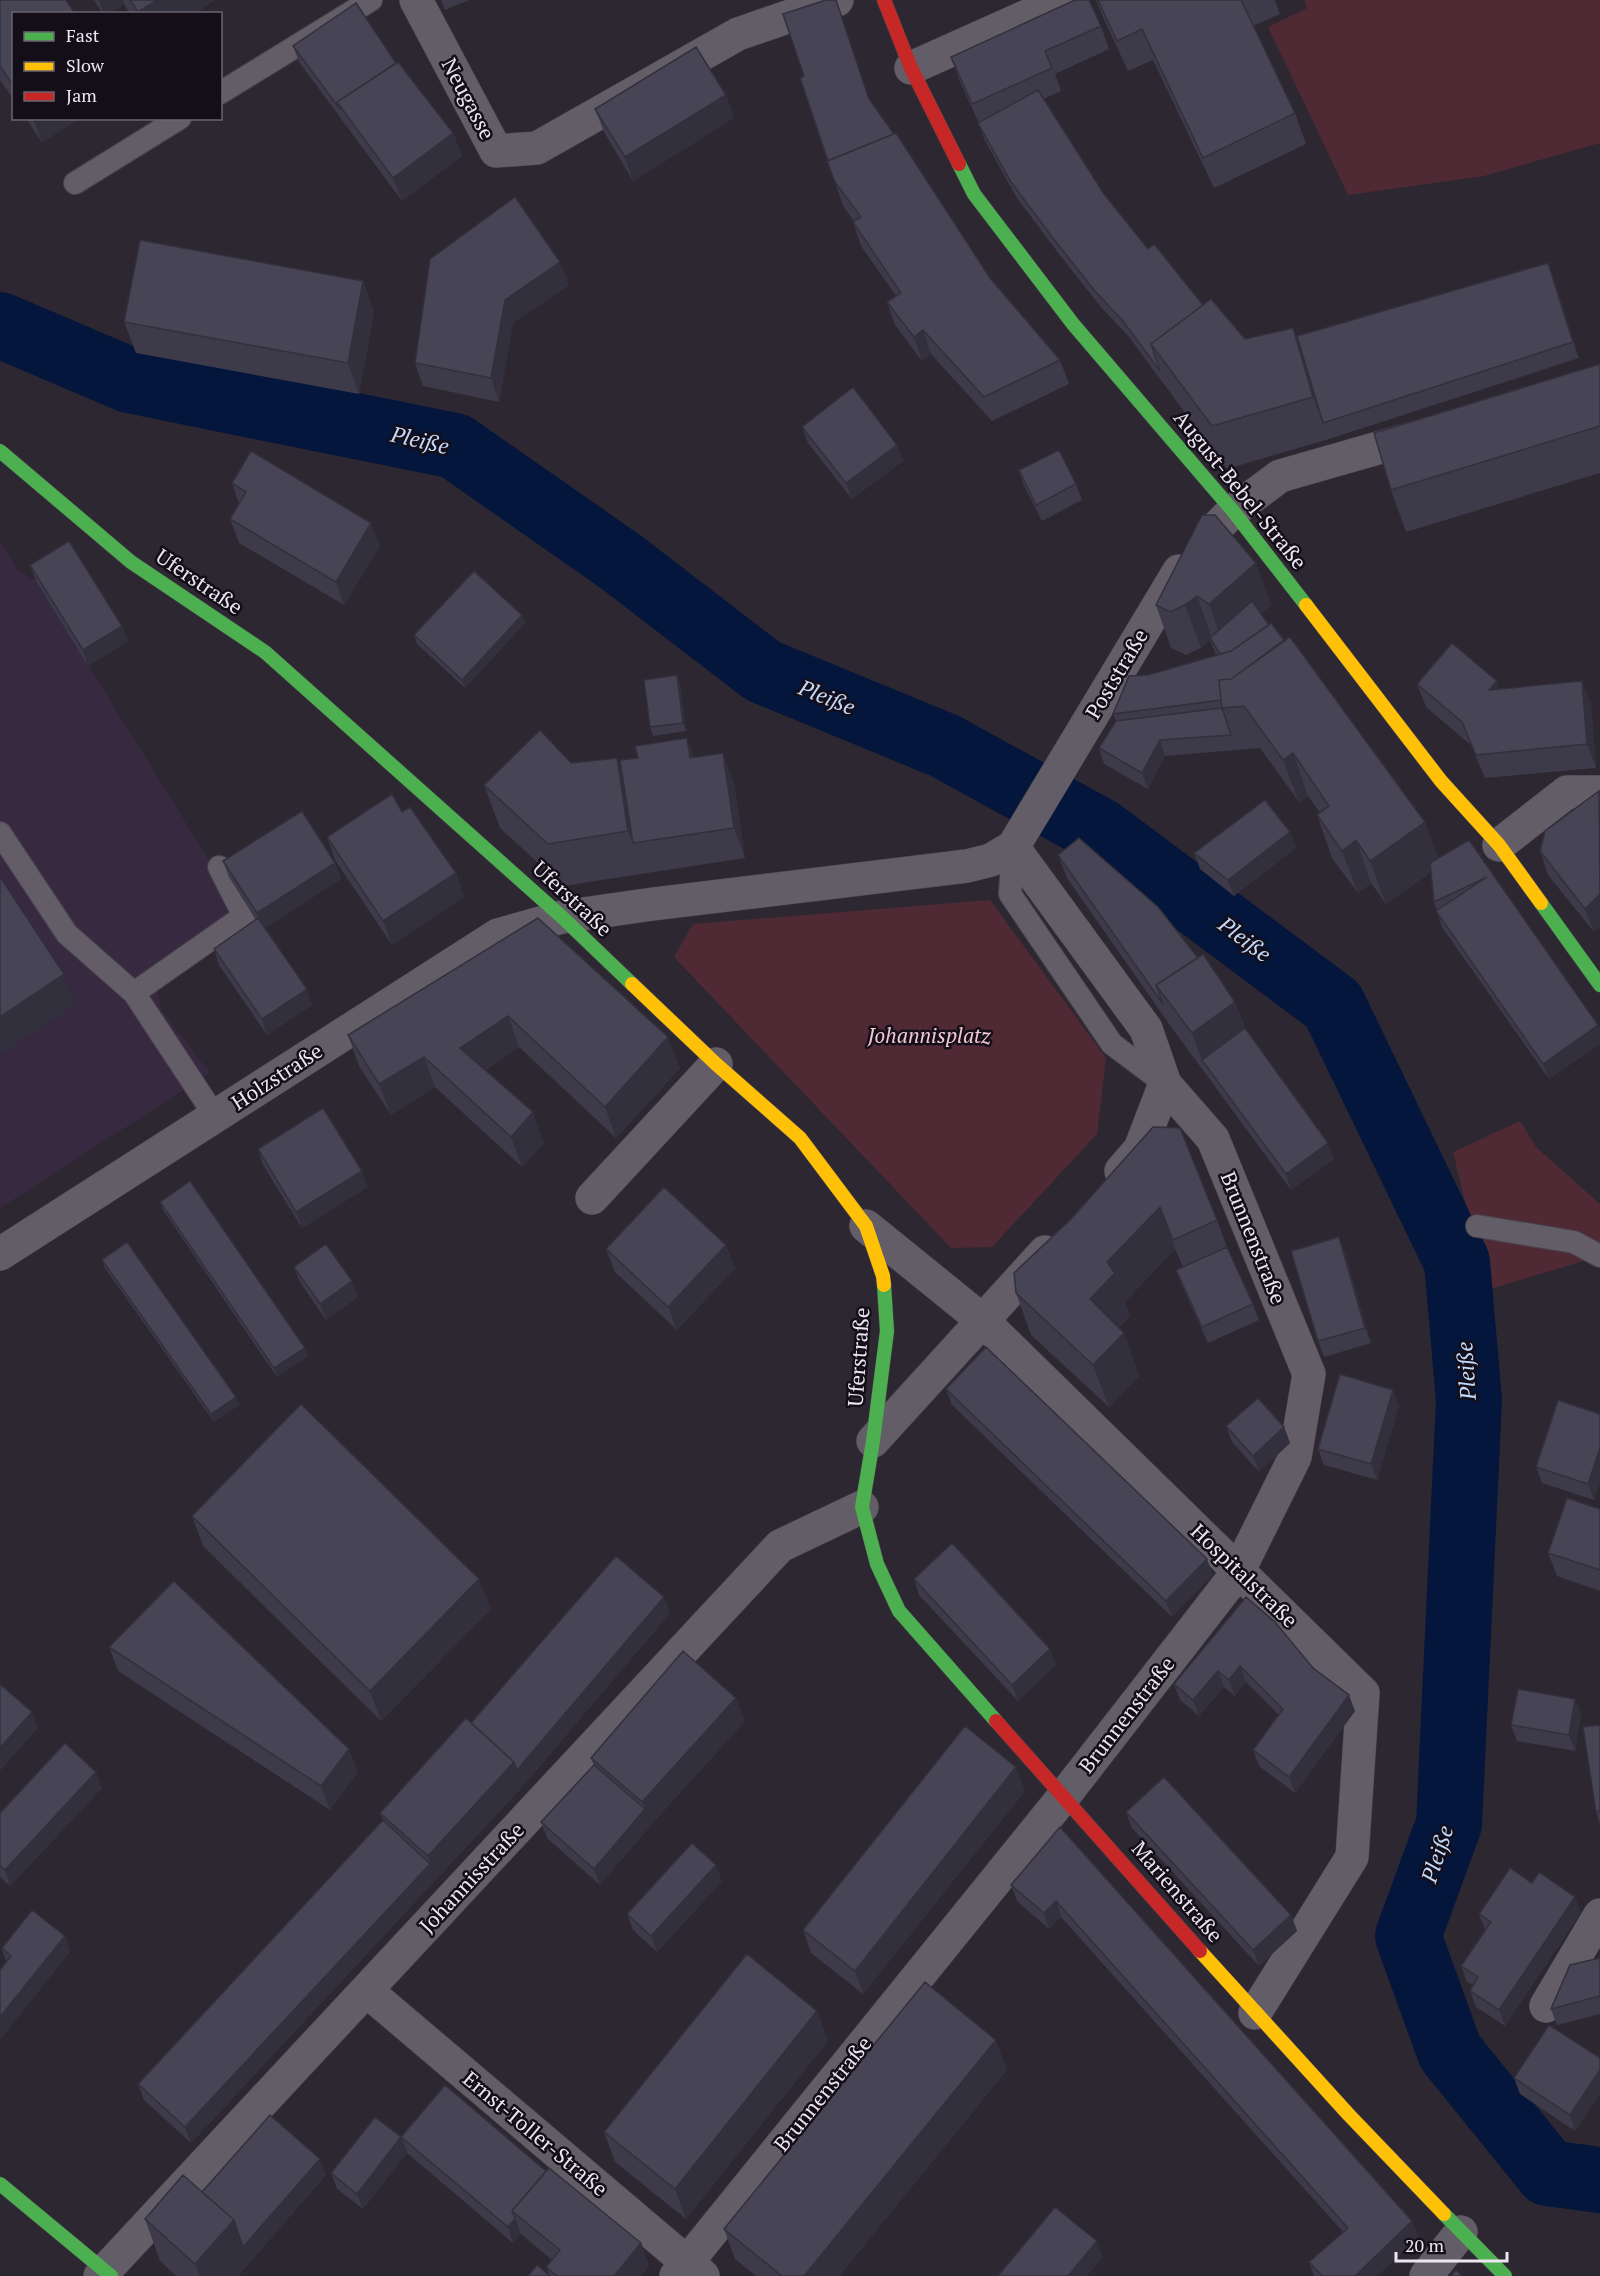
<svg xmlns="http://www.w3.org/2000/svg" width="1600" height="2276" viewBox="0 0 1600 2276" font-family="'PT Serif',serif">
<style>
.built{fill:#372940}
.green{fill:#4f2a35}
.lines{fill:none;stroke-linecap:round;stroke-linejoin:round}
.river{stroke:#04163b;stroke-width:66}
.lane-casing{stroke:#49434c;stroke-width:24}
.street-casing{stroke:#49434c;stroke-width:34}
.fast-casing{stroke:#49434c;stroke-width:15}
.slow-casing{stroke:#49434c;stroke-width:15}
.jam-casing{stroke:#49434c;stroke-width:15}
.lane{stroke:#625d66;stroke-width:22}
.street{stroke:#625d66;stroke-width:33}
.fast{stroke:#4caf50;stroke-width:14}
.slow{stroke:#ffc107;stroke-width:14}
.jam{stroke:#c62828;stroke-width:14}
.wall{fill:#3d3a49}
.shaded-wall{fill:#32303c}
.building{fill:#474455;stroke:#32303c;stroke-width:1.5}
.labels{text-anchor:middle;stroke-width:5;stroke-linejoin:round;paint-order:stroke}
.street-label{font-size:21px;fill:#ece5f2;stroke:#130e17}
.park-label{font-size:21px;font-style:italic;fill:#f4c7d1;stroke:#130e17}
.water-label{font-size:22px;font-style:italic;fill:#c3d9fb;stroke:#130e17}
</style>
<rect width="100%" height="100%" fill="#2d2731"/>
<path class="built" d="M0 541 17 569 36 581 204 852 238 913 152 970 162 1011 210 1073 0 1208Z"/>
<path class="green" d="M1304 0H1600V143L1484 176 1348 195 1268 27 1307 8Z
M990 900 1106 1058 1097 1134 992 1247 951 1248 674 957 693 924Z
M1520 1121 1536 1147 1600 1204V1256L1487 1290 1453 1152Z"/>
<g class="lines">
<path class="river" d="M0 325 129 380 455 446 621 562 763 671 945 746 1100 831 1333 1005 1457 1262 1469 1400 1449 1824 1408 1936 1450 2052 1548 2173 1600 2180"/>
<defs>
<path id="lane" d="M220 93 371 0
M75 183 180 118
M0 833 67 934 134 993 215 1116
M1013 847 1010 894 1112 1044 1164 1083
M134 993 244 916 219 867
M1477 1226 1574 1242 1600 1256"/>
<path id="street" d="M416 0 496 151 537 148 738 34 837 0
M911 68 1063 0
M1212 532 1233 511 1280 476 1420 436
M1499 845 1567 792H1600
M1013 847 1146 1029 1165 1084 1140 1149 1121 1171
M592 1198 716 1064
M866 1226 982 1320 1363 1693 1352 1857 1255 2013
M0 1254 498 935 562 917 653 904 967 866 991 860 1013 847 1179 571
M873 1441 1045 1252
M367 1991 703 2276
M1546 2006 1600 1915
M100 2276 780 1546 862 1507
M676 2276 1064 1796 1238 1572 1295 1457 1309 1374 1213 1139 1165 1084
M1426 2276 1461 2232"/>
<path id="fast" d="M959 164 974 194 1073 324 1233 511 1306 605
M0 451 131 562 265 652 562 917 632 984
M1541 903 1600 985
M884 1285 887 1331 873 1441 862 1507 877 1564 899 1611 996 1721
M0 2184 111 2276
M1444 2214 1505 2276"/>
<path id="slow" d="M1306 605 1441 781 1499 845 1541 903
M632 984 716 1064 800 1138 866 1226 883 1276 884 1285
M1200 1951 1349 2115 1444 2214"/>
<path id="jam" d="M884 0 911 68 959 164
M996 1721 1200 1951"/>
</defs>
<use href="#lane" class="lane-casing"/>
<use href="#street" class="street-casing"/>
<use href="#fast" class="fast-casing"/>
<use href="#slow" class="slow-casing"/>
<use href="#jam" class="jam-casing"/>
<use href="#lane" class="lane"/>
<use href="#street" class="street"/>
<use href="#fast" class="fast"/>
<use href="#slow" class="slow"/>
<use href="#jam" class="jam"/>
</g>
<path class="wall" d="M0 0 14 14V100L0 80Z
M94 0H215L194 14H130L124 4 109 14H103Z
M441 0H469L445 10Z
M1096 0H1275L1280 14 1253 26 1295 113 1306 144 1214 188 1153 60 1128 71 1103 17Z
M1101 26 1109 49 1055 74 1061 91 1044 99 1104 194 1148 249 1203 305 1245 339 1303 355 1548 263 1579 358 1329 439 1227 469 1129 337 1100 306 1059 254 1017 198 984 139 979 123 959 80 951 57Z
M293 46 396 63 453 133 462 156 402 201 299 62Z
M726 95 734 118 633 181 604 132 595 109Z
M870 100 990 278 1060 360 1069 384 992 421 931 354 922 361 895 325 887 302 896 296 861 246 853 222 854 221 843 206 835 182Z
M26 118H79L42 143Z
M560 262 569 285 513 323 499 402 423 386 415 363Z
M363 281 374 312 359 394 136 353 124 322Z
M1600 364V473L1406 532 1391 490Z
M802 427 897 445 903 461 852 499 808 443Z
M1019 470 1076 484 1082 500 1042 521 1024 486Z
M232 483 380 546 344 605 239 543 230 519 239 504Z
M1256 563 1271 605 1261 614 1425 822 1438 858 1469 840 1598 1025 1600 1029V1044L1549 1079 1442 927 1434 902 1431 872 1386 904 1371 883 1358 893 1332 858 1317 815 1320 813 1308 796 1299 802 1260 748 1165 756 1148 789 1104 764 1099 748 1116 721 1113 714 1148 675 1216 655 1210 640 1201 648 1186 655 1171 648 1156 605Z
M30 565 122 626 128 641 88 666 36 581Z
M522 615 525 623 465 688 417 644 414 635Z
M677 675 680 683 686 731 653 736 650 727Z
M1582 681 1591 705 1596 768 1485 778 1471 745 1426 707 1417 684 1500 689Z
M694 757 734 783 745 858 563 886 500 828 484 785 571 763 621 770Z
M1600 791V926L1594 932 1548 875 1540 851Z
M402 812 456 873 464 897 392 945 335 860 327 837Z
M1290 832 1296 848 1234 896 1200 869 1194 853Z
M1058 855 1198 958 1235 1002 1245 1028 1334 1159 1291 1190 1172 1028 1067 878Z
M223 861 335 863 341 879 265 928 312 1005 267 1035 219 965 214 949 256 920 229 877Z
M538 918 680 1068 616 1138 519 1047 485 1070 544 1143 522 1167 435 1087 391 1115 359 1066 348 1035Z
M1153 1127 1217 1220 1227 1247 1253 1304 1259 1320 1208 1343 1182 1286 1176 1270 1183 1267 1175 1249 1125 1302 1130 1316 1119 1328 1124 1333 1139 1376 1109 1407 1031 1335 1016 1293 1071 1219Z
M258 1149 368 1187 302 1228 263 1165Z
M160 1202 305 1348 308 1356 277 1377 163 1210Z
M1339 1237 1345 1253 1371 1343 1324 1357 1318 1341Z
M606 1249 735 1268 677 1330 615 1272Z
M102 1260 236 1397 239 1405 214 1422 105 1268Z
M294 1267 358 1297 326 1320 300 1282Z
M946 1389 1213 1575 1172 1617 952 1405Z
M1399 1406 1377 1480 1324 1465 1318 1449Z
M1600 1414V1482L1594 1500 1542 1483 1536 1467Z
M1226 1426 1284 1427 1290 1443 1259 1472 1232 1442Z
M1600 1509V1591L1557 1576 1548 1553Z
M192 1516 491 1609 381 1721 203 1546Z
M914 1579 1056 1665 1018 1701 919 1595Z
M1246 1597 1313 1668 1355 1711 1295 1793 1259 1766 1253 1750 1279 1715 1246 1682 1235 1696 1224 1687 1199 1716 1180 1700 1174 1684Z
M670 1613 523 1786 191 2143 144 2100 138 2084 383 1820 380 1813 471 1723Z
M109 1647 358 1772 330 1810 118 1671Z
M1575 1699 1581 1714 1575 1751 1517 1741 1511 1725Z
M745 1721 651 1825 600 1885 547 1838 541 1822 594 1765 591 1758Z
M1600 1725V1824L1596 1812Z
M102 1788 10 1886 0 1877V1813Z
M1025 1791 863 1994 811 1953 803 1930Z
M1126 1812 1291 1915 1297 1931 1259 1966 1132 1828Z
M1060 1827 1412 2221 1418 2237 1377 2276H1314L1309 2262 1343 2232 1061 1917 1049 1929 1017 1901 1011 1885Z
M722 1881 657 1952 633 1930 627 1914Z
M1532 1883 1581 1912 1505 2026 1476 2007 1470 1991 1473 1985 1467 1982 1461 1966 1485 1930 1479 1914Z
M65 1936 70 1952 6 1962 2 1948Z
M1600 1958V2014L1557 2025 1551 2009Z
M817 2011 828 2041 686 2219 615 2162 604 2132Z
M1600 2058V2094L1575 2131 1520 2094 1514 2078Z
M1007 2070 839 2276H756L735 2259 724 2229Z
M401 2137 546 2171 641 2243 649 2266 641 2276H528L549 2275 546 2267 552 2260 521 2234 513 2243 407 2153Z
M407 2153 363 2209 337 2189 331 2173Z
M326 2175 238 2276H176L160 2261 145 2219 202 2192Z"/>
<path class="shaded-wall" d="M99 0H123L124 4 109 14H104Z
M157 0H215L194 14H139L138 12Z
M726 95 734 118 633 181 625 157Z
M33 118H79L42 143Z
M453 133 462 156 402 201 393 178Z
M560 262 569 285 513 323 499 402 491 378 505 300Z
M1548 263 1554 279 1579 358 1573 342Z
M363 281 374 312 359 394 348 363Z
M1293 328 1309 370 1323 423 1329 439 1313 397Z
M923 330 931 354 922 361 914 337Z
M897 445 903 461 852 499 846 483Z
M371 523 380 546 344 605 336 582Z
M1256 563 1271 605 1224 647 1209 604Z
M1197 596 1212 638 1201 648 1185 605Z
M522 615 525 623 465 688 462 680Z
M122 626 128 641 88 666 83 650Z
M677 675 680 683 686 731 683 723Z
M1497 681 1505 704 1489 690Z
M1582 681 1591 705 1596 768 1587 744Z
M687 738 698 768 690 758Z
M1160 740 1165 756 1148 789 1142 773Z
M723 753 734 783 745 858 734 828Z
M1293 753 1308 796 1299 802 1283 760Z
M617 758 632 800 633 843 628 831Z
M1425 822 1440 865 1386 904 1370 861Z
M1290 832 1296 848 1234 896 1228 880Z
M1356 840 1371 883 1358 893 1342 851Z
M335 863 341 879 263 929 257 913Z
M456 873 464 897 392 945 383 921Z
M1600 894V926L1594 932 1585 909Z
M64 974 75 1005 0 1055V1017Z
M307 989 312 1005 267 1035 262 1019Z
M1235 1002 1250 1044 1202 1060 1192 1033Z
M508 1016 519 1047 471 1078 460 1048Z
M1598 1025 1600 1029V1044L1549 1079 1543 1064Z
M668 1037 680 1068 616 1138 605 1107Z
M424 1057 435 1087 391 1115 379 1084Z
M533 1112 544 1143 522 1167 511 1137Z
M1328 1143 1334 1159 1291 1190 1286 1174Z
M362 1171 368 1187 302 1228 296 1212Z
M1160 1207 1175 1249 1125 1302 1130 1316 1106 1342 1090 1299 1107 1262Z
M1339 1237 1345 1253 1371 1343 1365 1328Z
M726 1245 735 1268 677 1330 668 1307Z
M352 1281 358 1297 326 1320 320 1304Z
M1124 1333 1139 1376 1109 1407 1093 1365Z
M305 1348 308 1356 277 1377 274 1368Z
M1393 1390 1399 1406 1377 1480 1371 1464Z
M236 1397 239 1405 214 1422 211 1414Z
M1284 1427 1290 1443 1259 1472 1253 1456Z
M1600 1448V1482L1594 1500 1588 1484Z
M1207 1559 1213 1575 1172 1617 1166 1601Z
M479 1579 491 1609 381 1721 370 1691Z
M664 1597 670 1613 523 1786 191 2143 185 2127 430 1864 428 1856Z
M1050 1649 1056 1665 1018 1701 1012 1685Z
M1240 1666 1246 1682 1235 1696 1229 1680Z
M1218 1671 1224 1687 1199 1716 1193 1700Z
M1349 1695 1355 1711 1295 1793 1289 1777Z
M736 1698 745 1721 651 1825 600 1885 594 1869 645 1809 642 1802Z
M1575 1699 1581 1714 1575 1751 1569 1735Z
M32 1712 38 1728 0 1771V1748Z
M349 1749 358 1772 330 1810 321 1786Z
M1016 1767 1025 1791 863 1994 855 1971Z
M96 1772 102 1788 10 1886 5 1870Z
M716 1865 722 1881 657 1952 651 1936Z
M1575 1897 1581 1912 1505 2026 1499 2010Z
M1056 1901 1061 1917 1049 1929 1044 1913Z
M1291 1915 1297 1931 1259 1966 1253 1950Z
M65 1936 70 1952 0 2040V2017Z
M817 2011 828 2041 686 2219 675 2189Z
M996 2040 1007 2070 839 2276H804Z
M1600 2070V2094L1575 2131 1570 2115Z
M401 2137 407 2153 363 2209 357 2194Z
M320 2159 326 2175 238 2276H200L195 2264 234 2220Z
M515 2219 521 2234 513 2243 508 2227Z
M1412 2221 1418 2237 1377 2276H1355Z
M1097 2241 1103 2257 1087 2276H1068Z
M641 2243 649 2266 641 2276H614Z"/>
<path class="building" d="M0 0H66L75 14H14V87L0 66Z
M130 0H157L138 12Z
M826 0H836L869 99 894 134 828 161 800 78 804 76 783 14Z
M1075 0H1089L1101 26 1045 51 1052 68 972 104 951 57Z
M1098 0H1241L1295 113 1203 158 1142 29 1117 41Z
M356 3 396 63 337 102 340 109 293 46Z
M696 47 726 95 625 157 595 109Z
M398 62 453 133 393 178 337 102Z
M1038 90 1104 194 1148 249 1154 244 1203 305 1151 344 1160 371 1123 321 1094 290 1053 238 1011 182 978 123Z
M896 133 990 278 1060 360 984 397 923 330 914 337 887 302 901 293 853 222 861 217 835 182 827 161Z
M515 197 560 262 505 300 491 378 415 363 430 259Z
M140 240 363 281 348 363 124 322Z
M1548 263 1573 342 1323 423 1297 336Z
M1211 299 1245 339 1293 328 1313 397 1212 426 1151 344Z
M1600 364V426L1391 490 1374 433Z
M853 387 897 445 846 483 802 427Z
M1059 450 1076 484 1036 505 1019 470Z
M251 451 371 523 336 582 230 519 246 492 232 483Z
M1202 515H1215L1256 563 1209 604 1197 596 1185 605 1170 612 1156 605Z
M69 541 122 626 83 650 30 565Z
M474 571 522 615 462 680 414 635Z
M1252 601 1269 625 1231 651 1220 654 1210 638Z
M1271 623 1284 640 1231 679 1219 680 1221 700 1113 714 1129 676 1148 675 1231 651Z
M1290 637 1425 822 1370 861 1356 840 1342 851 1317 815 1329 806 1293 753 1283 760 1244 706 1222 708 1219 680 1231 679Z
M1452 643 1497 681 1489 690 1582 681 1587 744 1476 755 1462 722 1417 684Z
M677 675 683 723 650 727 644 680Z
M1222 708 1231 735 1160 740 1142 773 1099 748 1116 721Z
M540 730 571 763 617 758 628 831 548 844 484 785Z
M687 738 690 758 723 753 734 828 633 843 620 760 638 758 635 746Z
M1599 791 1600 894 1585 909 1540 851 1545 831Z
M392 794 402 812 410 807 456 873 383 921 327 837Z
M1265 800 1290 832 1228 880 1194 853Z
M302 811 335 863 257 913 223 861Z
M1079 838 1158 907 1198 958 1156 985 1163 1004 1058 855Z
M1469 840 1598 1025 1543 1064 1436 911 1487 877 1434 902 1430 863Z
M0 877 64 974 0 1017Z
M258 918 307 989 262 1019 214 949Z
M538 918 668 1037 605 1107 508 1016 460 1048 533 1112 511 1137 424 1057 379 1084 348 1035Z
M1203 954 1235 1002 1192 1033 1156 985Z
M1245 1028 1328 1143 1286 1174 1202 1060Z
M323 1108 362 1171 296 1212 258 1149Z
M1153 1127 1180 1128 1217 1220 1173 1240 1160 1207 1107 1262 1115 1273 1090 1299 1124 1333 1093 1365 1016 1293 1014 1273 1071 1219Z
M190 1181 305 1348 274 1368 160 1202Z
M664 1187 726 1245 668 1307 606 1249Z
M1339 1237 1365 1328 1318 1341 1291 1251Z
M127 1242 236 1397 211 1414 102 1260Z
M326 1244 352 1281 320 1304 294 1267Z
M1227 1247 1253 1304 1202 1327 1176 1270Z
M986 1347 1207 1559 1166 1601 946 1389Z
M1340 1374 1393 1390 1371 1464 1318 1449Z
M1258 1398 1284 1427 1253 1456 1226 1426Z
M1558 1400 1600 1414V1448L1588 1484 1536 1467Z
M301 1404 479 1579 370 1691 192 1516Z
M1567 1498 1600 1509V1570L1548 1553Z
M952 1543 1050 1649 1012 1685 914 1579Z
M616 1556 664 1597 517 1770 514 1762 471 1723Z
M174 1581 349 1749 321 1786 109 1647Z
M1246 1597 1275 1622 1313 1668 1349 1695 1289 1777 1253 1750 1283 1709 1240 1666 1229 1680 1218 1671 1193 1700 1174 1684Z
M683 1651 736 1698 642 1802 591 1758Z
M0 1684 32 1712 0 1748Z
M1518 1689 1575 1699 1569 1735 1511 1725Z
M466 1718 514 1762 428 1856 380 1813Z
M1600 1725V1811L1596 1812 1583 1727Z
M965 1726 1016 1767 855 1971 803 1930Z
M65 1743 96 1772 5 1870 0 1866V1813Z
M594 1765 645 1809 594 1869 541 1822Z
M1164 1777 1291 1915 1253 1950 1126 1812Z
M383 1820 430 1864 185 2127 138 2084Z
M1060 1827 1412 2221 1355 2276H1322L1309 2262 1348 2228 1056 1901 1044 1913 1011 1885Z
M692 1843 716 1865 651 1936 627 1914Z
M1510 1868 1532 1883 1539 1872 1575 1897 1499 2010 1470 1991 1478 1977 1461 1966 1491 1922 1479 1914Z
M32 1910 65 1936 0 2017V1970L11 1956 2 1948Z
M747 1954 817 2011 675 2189 604 2132Z
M1600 1958V1996L1551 2009 1570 1965Z
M925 1982 996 2040 804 2276H782L724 2229Z
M1549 2025 1600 2058V2070L1570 2115 1514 2078Z
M445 2085 546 2171 512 2211 515 2219 508 2227 401 2137Z
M270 2115 320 2159 243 2247 234 2220 202 2192Z
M375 2117 401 2137 357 2194 331 2173Z
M549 2168 641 2243 614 2276H557L546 2267 560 2250 512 2211Z
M183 2175 234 2220 195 2264 145 2219Z
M1055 2207 1097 2241 1068 2276H998Z
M537 2265 550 2276H528Z
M1456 2270 1462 2276H1451Z"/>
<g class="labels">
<g class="street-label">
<text transform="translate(468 99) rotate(62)" y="7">Neugasse</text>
<text transform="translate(1240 490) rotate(51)" y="7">August-Bebel-Straße</text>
<text transform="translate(199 582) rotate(34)" y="7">Uferstraße</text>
<text transform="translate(1117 674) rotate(-59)" y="7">Poststraße</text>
<text transform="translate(572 899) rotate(43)" y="7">Uferstraße</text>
<text transform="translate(277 1077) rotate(-33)" y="7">Holzstraße</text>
<text transform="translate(1253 1238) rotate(68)" y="7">Brunnenstraße</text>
<text transform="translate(859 1357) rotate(-86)" y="7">Uferstraße</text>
<text transform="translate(1244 1576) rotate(44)" y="7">Hospitalstraße</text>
<text transform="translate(1127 1715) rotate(-52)" y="7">Brunnenstraße</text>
<text transform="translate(472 1878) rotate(-47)" y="7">Johannisstraße</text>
<text transform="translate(1177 1892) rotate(49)" y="7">Marienstraße</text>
<text transform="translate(823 2094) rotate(-51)" y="7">Brunnenstraße</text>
<text transform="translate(535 2134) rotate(40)" y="7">Ernst-Toller-Straße</text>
</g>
<g class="park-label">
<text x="929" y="1043">Johannisplatz</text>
</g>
<g class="water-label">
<text transform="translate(420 440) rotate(13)" y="8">Pleiße</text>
<text transform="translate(827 697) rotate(22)" y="8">Pleiße</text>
<text transform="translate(1245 939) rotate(37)" y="8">Pleiße</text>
<text transform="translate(1466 1371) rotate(-94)" y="8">Pleiße</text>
<text transform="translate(1437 1854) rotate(-72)" y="8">Pleiße</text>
</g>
</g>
<rect x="12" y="12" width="210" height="108" fill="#130e17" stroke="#6a646f" stroke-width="1.5"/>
<rect x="24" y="32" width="30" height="9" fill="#4caf50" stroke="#6a646f" stroke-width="1.5"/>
<text x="66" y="42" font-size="18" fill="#ece5f2">Fast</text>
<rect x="24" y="62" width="30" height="9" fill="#ffc107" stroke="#6a646f" stroke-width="1.5"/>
<text x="66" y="72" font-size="18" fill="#ece5f2">Slow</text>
<rect x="24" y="92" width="30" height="9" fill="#c62828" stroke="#6a646f" stroke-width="1.5"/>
<text x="66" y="102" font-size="18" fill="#ece5f2">Jam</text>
<path d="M1396 2252v9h111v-9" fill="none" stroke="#ece5f2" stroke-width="3"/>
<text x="1405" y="2252" font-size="18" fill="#ece5f2" stroke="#130e17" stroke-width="4.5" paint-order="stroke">20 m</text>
</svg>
